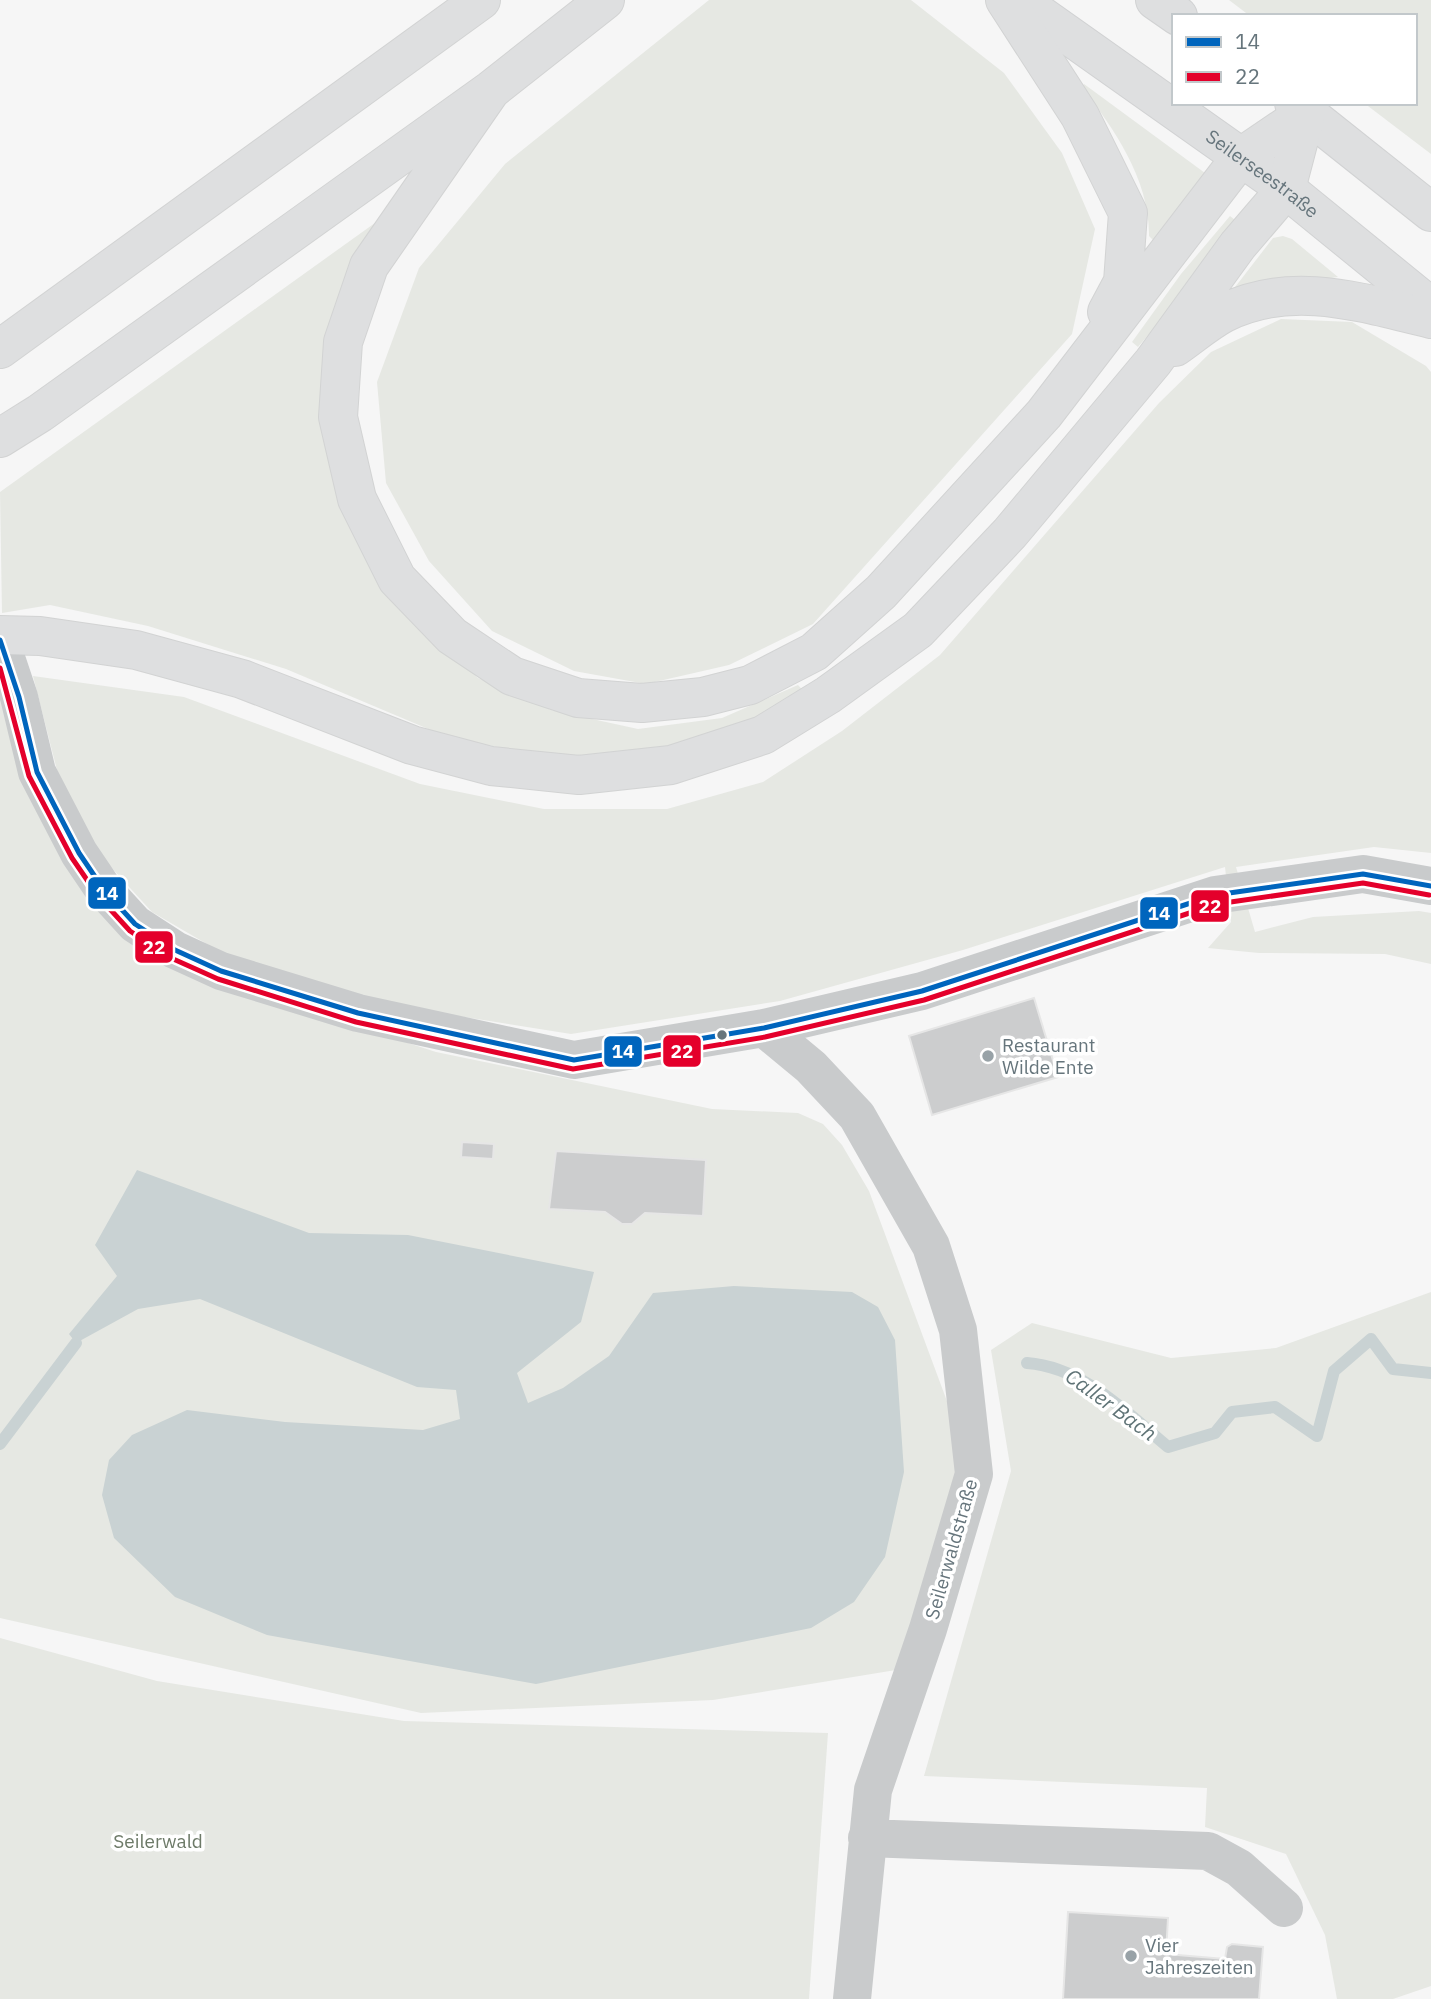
<svg xmlns="http://www.w3.org/2000/svg" width="1431" height="1999" viewBox="0 0 1431 1999" font-family="'IBM Plex Sans',sans-serif">
<style>
.green{fill:#e6e8e3}
.water{fill:#c9d2d3}
.lines{fill:none;stroke-linecap:round;stroke-linejoin:round}
.stream{stroke:#c9d2d3;stroke-width:12}
.building{fill:#cccdce;stroke:#e6e6e6;stroke-width:2}
.major-casing{stroke:#d1d2d3;stroke-width:40}
.highway-casing{stroke:#d2d3d3;stroke-width:40}
.minor{stroke:#c9cbcc;stroke-width:38}
.major{stroke:#dedfe0;stroke-width:38}
.highway{stroke:#dedfe0;stroke-width:38}
.bus-1-casing{stroke:#fff;stroke-width:10}
.bus-2-casing{stroke:#fff;stroke-width:10}
.bus-1{stroke:#0065bd;stroke-width:5}
.bus-2{stroke:#e4002b;stroke-width:5}
.bus-dot{fill:#66757c;stroke:#fff;stroke-width:2.5}
.poi-dot{fill:#98a2a7;stroke:#fff;stroke-width:2.5}
.labels{text-anchor:middle;stroke-width:7;stroke-linejoin:round;paint-order:stroke}
.street-label{font-size:19px;fill:#66757c;stroke:#fff}
.poi-label{font-size:19px;fill:#66757c;stroke:#fff;text-anchor:start}
.park-label{font-size:19px;fill:#6d7a68;stroke:#fff}
.water-label{font-size:21px;font-style:italic;fill:#607477;stroke:#fff}
.line-badge{stroke:#fff;stroke-width:2.5}
.badge-label{font-size:19px;text-anchor:middle;font-weight:bold;fill:#fff}
</style>
<rect width="100%" height="100%" fill="#f6f6f6"/>
<path class="green" d="M709 0H911L1004 73 1062 153 1095 229 1072 334 813 624 729 665 646 684 574 671 492 631 429 561 386 483 377 382 419 268 505 164Z
M1229 0H1431V154L1364 103H1415V16H1250Z
M1084 84 1205 173 1155 242 1149 236C1150 180 1114 129 1082 87Z
M393 210 320 409 420 625 478 678 551 710 638 729 722 718 798 685 808 696 720 733 653 753 575 760 452 739 286 669 148 626 50 605 2 613 0 492Z
M1230 216 1240 224 1237 230 1138 347 1132 342 1181 274Z
M1283 236 1292 239 1338 277 1237 292 1235 287 1239 282 1273 238Z
M1281 319 1352 322 1426 366 1431 372V853L1374 847 1236 867 1255 932 1313 917 1419 911 1431 913V964L1385 954 1259 953 1208 948 1231 922 1225 867 963 950 780 1001 571 1034 383 1004 231 958 152 912 99 854 58 774 33 676 184 697 420 784 544 809H667L763 782 842 731 940 655 1159 403 1211 352Z
M0 661 70 857 210 979 436 1052 712 1109 798 1113 823 1124 842 1145 869 1191 974 1474 914 1667 713 1700 421 1713 0 1618Z
M1431 1292V1986L1393 1999H1337L1325 1935 1286 1854 1205 1827 1207 1788 924 1776 1011 1471 991 1350 1032 1323 1171 1358 1276 1348Z
M0 1638 157 1681 404 1721 828 1733 809 1999H0Z"/>
<path class="water" d="M137 1170 309 1233 408 1235 594 1272 581 1322 517 1373 528 1403 563 1388 609 1356 653 1293 734 1286 852 1292 878 1307 895 1340 904 1472 885 1557 854 1602 811 1628 536 1684 267 1635 175 1597 114 1538 102 1495 109 1460 132 1435 187 1410 285 1422 423 1430 460 1419 456 1390 417 1387 200 1299 138 1309 76 1343 69 1334 117 1276 95 1245Z"/>
<g class="lines">
<path class="stream" d="M1027 1363C1083 1367 1127 1413 1168 1447L1215 1433 1232 1412 1275 1407 1317 1436 1334 1371 1371 1339 1393 1369 1431 1373
M0 1444 76 1343"/>
</g>
<path class="building" d="M1034 998 1058 1077 932 1115 909 1036Z
M462 1142 494 1144 493 1159 461 1157Z
M556 1151 706 1160 703 1216 645 1213 632 1224H622L605 1212 549 1209Z
M1068 1912 1168 1918 1166 1954 1225 1959 1227 1947 1232 1944 1263 1947 1259 1999H1063Z"/>
<g class="lines">
<defs>
<g id="major">
<path id="s1" d="M1019 0 1286 189 1431 307"/>
<path d="M1155 0 1178 16"/>
<path d="M1294 103 1431 212"/>
</g>
<path id="highway" d="M1005 0 1080 116 1128 213 1123 282 1107 312
M491 90 369 266 343 342 338 417 357 499 397 579 452 636 512 676 578 698 642 703 703 697 750 685 814 652 881 592 1044 414 1241 157 1306 113
M1175 347C1191 336 1207 322 1224 313 1292 279 1363 303 1431 319
M0 349 481 0
M0 438 40 413 491 90 605 0
M0 635 40 636 136 650 242 679 412 745 491 766 579 775 671 765 763 735 828 695 918 630 1010 533 1153 362 1238 245 1286 189 1306 113"/>
</defs>
<use href="#major" class="major-casing"/>
<use href="#highway" class="highway-casing"/>
<path class="minor" d="M0 640 19 697 37 772 79 853 104 890 135 924 175 950 221 971 358 1013 574 1060 764 1028 922 991 1215 895 1363 874 1431 886
M764 1028 811 1067 857 1116 931 1246 958 1330 974 1474 928 1629 873 1790 852 1999
M867 1838 1208 1851 1239 1868 1284 1908"/>
<use href="#major" class="major"/>
<use href="#highway" class="highway"/>
<defs>
<path id="bus-1" d="M0 640 19 697 37 772 79 853 104 890 135 924 175 950 221 971 358 1013 574 1060 764 1028 922 991 1215 895 1363 874 1431 886"/>
<path id="bus-2" d="M0 668 29 776 72 858 98 896 130 931 171 958 218 979 356 1022 573 1069 765 1037 924 1000 1217 904 1363 883 1429 895"/>
</defs>
<use href="#bus-1" class="bus-1-casing"/>
<use href="#bus-2" class="bus-2-casing"/>
<use href="#bus-1" class="bus-1"/>
<use href="#bus-2" class="bus-2"/>
</g>
<circle class="bus-dot" cx="722" cy="1035" r="6"/>
<g class="poi-dot">
<circle cx="988" cy="1056" r="7"/>
<circle cx="1131" cy="1956" r="7"/>
</g>
<g class="labels">
<g class="street-label">
<text dy="7" stroke="none"><textPath href="#s1" startOffset="299">Seilerseestraße</textPath></text>
<text transform="translate(951 1549) rotate(-74)" y="7">Seilerwaldstraße</text>
</g>
<g class="poi-label">
<text x="1002" y="1052">Restaurant<tspan x="1002" dy="22">Wilde Ente</tspan></text>
<text x="1145" y="1952">Vier<tspan x="1145" dy="22">Jahreszeiten</tspan></text>
</g>
<g class="park-label">
<text x="158" y="1848">Seilerwald</text>
</g>
<g class="water-label">
<text transform="translate(1111 1405) rotate(36)" y="7">Caller Bach</text>
</g>
</g>
<g class="line-badge">
<rect x="87" y="876" width="40" height="34" rx="7" fill="#0065bd"/>
<rect x="1190" y="889" width="40" height="34" rx="7" fill="#e4002b"/>
<rect x="1139" y="896" width="40" height="34" rx="7" fill="#0065bd"/>
<rect x="134" y="930" width="40" height="34" rx="7" fill="#e4002b"/>
<rect x="662" y="1034" width="40" height="34" rx="7" fill="#e4002b"/>
<rect x="603" y="1035" width="40" height="33" rx="7" fill="#0065bd"/>
</g>
<g class="badge-label">
<text x="107" y="900">14</text>
<text x="1210" y="913">22</text>
<text x="1159" y="920">14</text>
<text x="154" y="954">22</text>
<text x="682" y="1058">22</text>
<text x="623" y="1058">14</text>
</g>
<rect x="1172" y="14" width="245" height="91" fill="#ffffff" stroke="#c2c8cb" stroke-width="2"/>
<rect x="1186" y="37" width="35" height="10" fill="#0065bd" stroke="#c2c8cb" stroke-width="2"/>
<text x="1235" y="49" font-size="21" fill="#66757c">14</text>
<rect x="1186" y="72" width="35" height="10" fill="#e4002b" stroke="#c2c8cb" stroke-width="2"/>
<text x="1235" y="84" font-size="21" fill="#66757c">22</text>
</svg>
